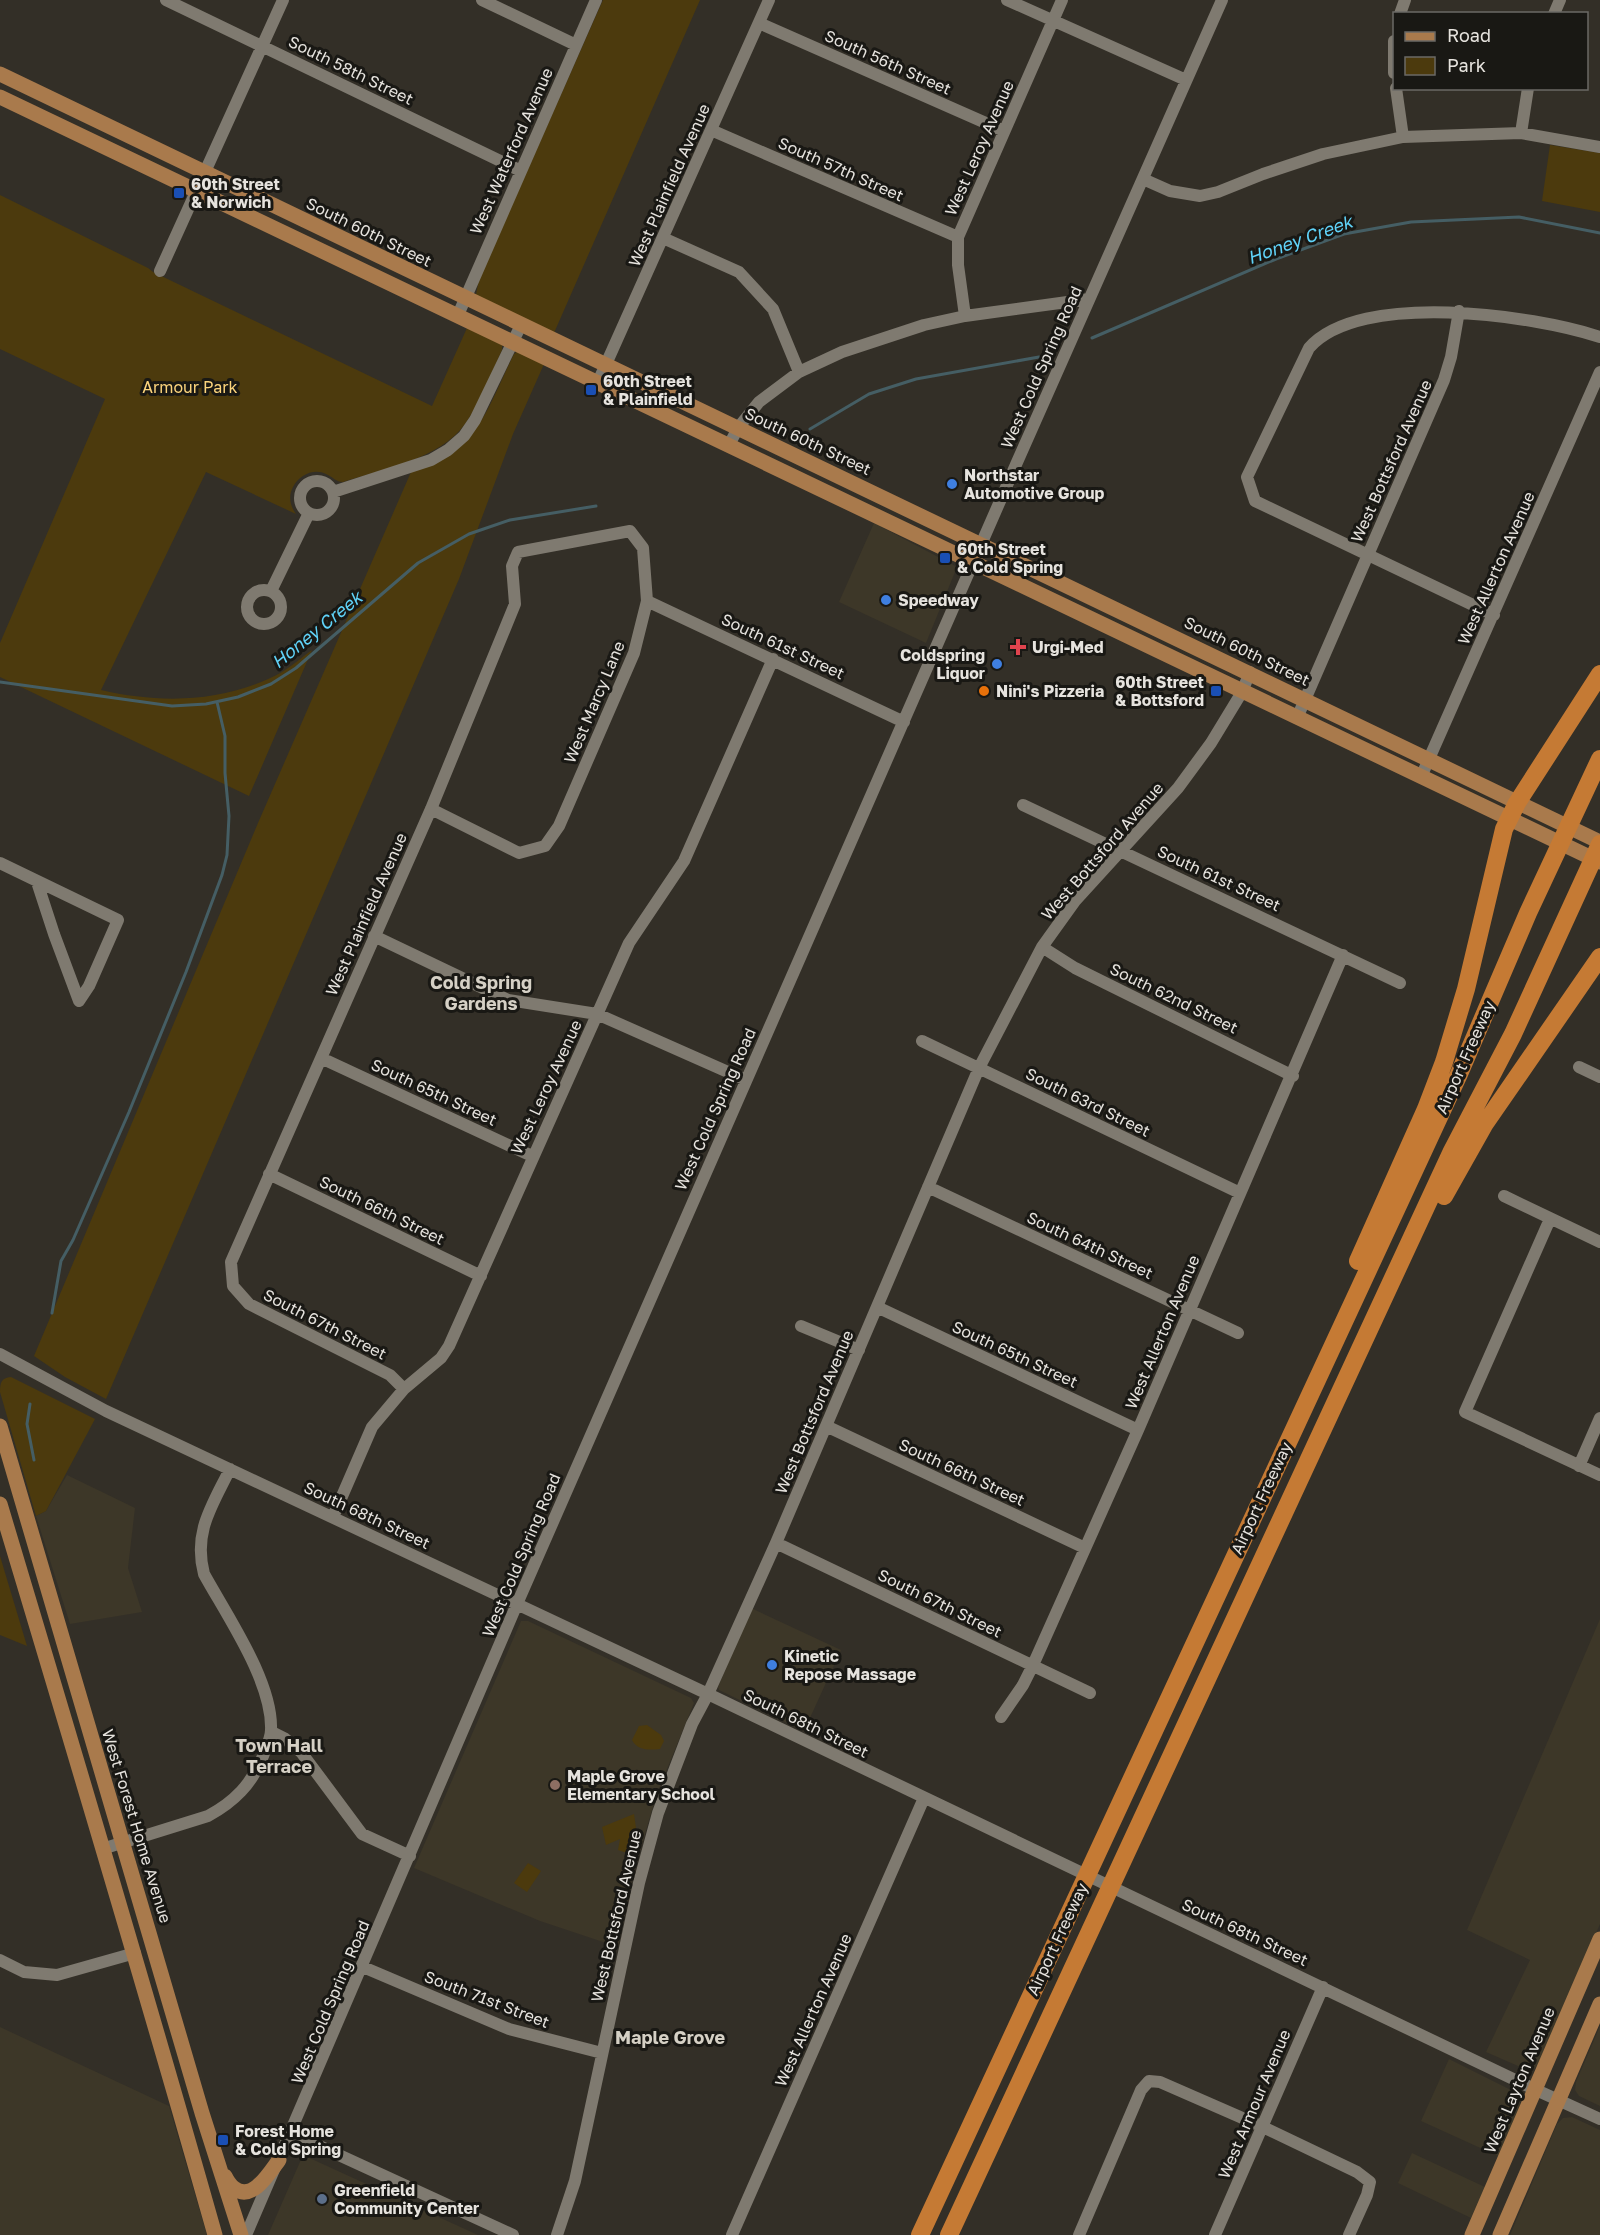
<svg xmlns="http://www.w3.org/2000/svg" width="1600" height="2235" viewBox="0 0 1600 2235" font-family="'Golos Text',sans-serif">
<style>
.built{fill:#3d3728}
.green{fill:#4c3a0d}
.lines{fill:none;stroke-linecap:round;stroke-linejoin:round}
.stream{stroke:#455e64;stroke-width:3}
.minor{stroke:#7f7a70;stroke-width:12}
.major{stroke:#a97a4c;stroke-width:15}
.highway{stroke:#c57a34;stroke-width:18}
.transit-dot{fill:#1a4fb4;stroke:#191814;stroke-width:2}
.shop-dot{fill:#3f7fe0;stroke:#191814;stroke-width:2}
.health-dot{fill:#e0444e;stroke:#191814;stroke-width:2}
.food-dot{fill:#e8710a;stroke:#191814;stroke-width:2}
.education-dot{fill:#8d6e63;stroke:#191814;stroke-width:2}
.service-dot{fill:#5c6f8a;stroke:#191814;stroke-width:2}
.labels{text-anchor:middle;stroke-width:6;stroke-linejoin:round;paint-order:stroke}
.street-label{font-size:16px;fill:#e6e3de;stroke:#191814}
.poi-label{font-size:16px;font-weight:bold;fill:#e6e3de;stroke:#191814;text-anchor:start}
.park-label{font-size:16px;fill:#fcd47c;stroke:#191814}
.water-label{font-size:18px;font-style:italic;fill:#60d3f9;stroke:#191814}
.neighbourhood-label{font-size:18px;font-weight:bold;fill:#d5d0c5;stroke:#191814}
</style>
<rect width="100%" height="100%" fill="#332f27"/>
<path class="built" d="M874 523 957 567 926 643 839 602Z
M67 1475 135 1508 128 1568 142 1612 70 1624 36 1516 46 1511Z
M751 1608 841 1650 804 1731 719 1690 718 1687Z
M1600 1619V1924L1538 2065 1534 2069 1527 2070 1486 2052 1530 1960 1467 1930Z
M521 1621H528L691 1698 694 1703 656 1796 632 1879 618 1947 540 1921 414 1868Z
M1600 2026V2106L1579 2096 1575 2090 1576 2082Z
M0 2027 169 2106 207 2235H0Z
M1449 2059 1519 2094 1520 2105 1498 2156 1421 2121Z
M1572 2117 1600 2130V2235H1510L1557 2124 1563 2118Z
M1412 2153 1485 2187 1471 2218 1398 2183Z
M303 2155 397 2198 478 2235H268Z"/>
<path class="green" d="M603 0H700L554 333 476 295 479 279Z
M1550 145 1600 153V212L1542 201Z
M0 195 148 268 153 272 432 406 467 328 502 345V350C491 374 481 402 465 424 440 459 383 469 343 482 336 482 333 477 326 474 314 468 299 475 293 487 288 496 290 506 296 514L206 472 101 690C161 704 226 703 282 672 292 666 302 657 312 650L249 796 0 677V643L105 399 0 349Z
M518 351 544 364 513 434 459 579 106 1399 65 1377 34 1356 258 823 411 472C479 450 485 413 514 354Z
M11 1377 95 1419 46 1511 36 1516 0 1392C0 1383 1 1378 11 1377Z
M0 1556 27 1646 0 1635Z
M647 1725 661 1735 664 1741 660 1749C649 1750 638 1751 632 1740L639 1726Z
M634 1814 636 1828 630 1854 618 1850 620 1839 606 1845 602 1827Z
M528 1863 541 1871 527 1892 514 1883Z"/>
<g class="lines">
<path class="stream" d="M1092 338 1276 259 1344 234 1411 222 1519 217 1600 233
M810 429 869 394 916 379 1039 357
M0 682 172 706 206 704 238 697 271 684 296 668 418 563 469 534 510 520 596 506
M52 1313 61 1261 73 1240 129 1112 186 972 222 875 227 855 229 816 225 773V736L217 702
M30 1404 27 1424 34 1460"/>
<path class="minor" d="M166 0 521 171
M482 0 576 45
M1007 0 1186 80
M1400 14 1405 0
M1554 14 1560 0
M759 23 1004 131
M1394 41V73
M1396 88 1403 137
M711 130 958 237
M1521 133 1528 88
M1143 179 1170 191 1200 196 1218 192 1263 174 1323 154 1403 137 1521 133 1600 147
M663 238 739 272 773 309 799 372
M160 271 283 0
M458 315 596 0
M965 316 958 265V237L1062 0
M598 382 769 0
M729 445 738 428 759 402 799 372 842 352 924 325 965 316 1089 299
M300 498a17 17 0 1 1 34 0a17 17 0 1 1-34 0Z
M333 492 431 460 448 450 464 436 475 420 521 325
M247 607a17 17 0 1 1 34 0a17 17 0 1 1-34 0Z
M271 591 309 513
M647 601 904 722
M1494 615 1255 501 1247 477 1309 348C1360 290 1533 315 1600 337
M1297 718 1444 380 1451 357 1459 311
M1421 777 1600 372
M1023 805 1400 983
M0 863 118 920 89 986 79 1001
M37 882 54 934 79 1001
M374 936 508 1000 597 1014 746 1080
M1042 947 1075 968 1293 1076
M922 1041 1240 1193
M321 1058 532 1156
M1579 1067 1600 1077
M269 1174 481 1276
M928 1187 1238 1333
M1504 1196 1600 1242
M1550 1219 1465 1412 1600 1475
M877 1307 1138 1430
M801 1326 859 1350
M0 1354 106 1411 708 1694 1534 2089 1600 2119
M404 1389 390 1375 249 1304 233 1286 231 1262 431 809 515 604 512 566 518 552 630 531 643 548 647 601 634 653 559 826 545 846 519 853 431 809
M826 1426 1085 1548
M1579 1466 1600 1418
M333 1517 372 1427 404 1389 441 1358 449 1346 629 943 684 861 773 659
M776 1543 1090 1693
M1001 1717 1023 1685 1033 1665 1138 1430 1343 955
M272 1732 284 1738 301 1752 362 1834 410 1856
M102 1849 208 1816C234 1802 252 1784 263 1756 266 1748 271 1738 271 1730 273 1682 227 1616 204 1574 193 1532 212 1506 230 1469
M0 1960 24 1972 57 1975 135 1953
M363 1967 509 2029 602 2053
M291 2133 513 2235
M246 2235 517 1604 1018 460 1222 0
M557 2235 575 2181 639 1883 658 1813 692 1724 708 1694 776 1543 979 1068 1042 947 1075 901 1178 788 1211 743 1242 692 1250 672
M732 2235 924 1798
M1079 2235 1141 2090 1149 2081 1160 2082 1263 2127 1357 2172 1370 2182 1367 2195 1349 2235
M1215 2235 1323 1987"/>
<path class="major" d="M0 74 1600 842
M0 97 1600 862
M0 1426 202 2113 241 2235
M0 1504C73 1747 146 1991 215 2235
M225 2176C227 2180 230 2185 234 2188 252 2203 270 2172 279 2160
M1472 2235 1600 1939
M1500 2235 1600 2004"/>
<path class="highway" d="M1444 1196 1484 1125 1600 957
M1358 1261 1426 1109 1444 1062 1466 989 1504 829 1517 803 1600 674
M920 2235 1459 1074 1528 913 1600 759
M949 2235 1451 1153 1513 1034 1600 844"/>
</g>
<g class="transit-dot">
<rect x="173" y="187" width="12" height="12" rx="3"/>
<rect x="585" y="384" width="12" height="12" rx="3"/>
<rect x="939" y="552" width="12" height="12" rx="3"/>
<rect x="1210" y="685" width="12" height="12" rx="3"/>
<rect x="217" y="2134" width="12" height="12" rx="3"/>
</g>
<g class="shop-dot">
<circle cx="952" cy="484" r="6"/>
<circle cx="886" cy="600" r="6"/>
<circle cx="997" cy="664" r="6"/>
<circle cx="772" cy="1665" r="6"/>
</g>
<path class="health-dot" d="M1015 638h6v6h6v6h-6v6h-6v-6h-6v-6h6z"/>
<circle class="food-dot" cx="984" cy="691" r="6"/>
<circle class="education-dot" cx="555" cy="1785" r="6"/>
<circle class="service-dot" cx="322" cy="2199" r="6"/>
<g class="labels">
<g class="street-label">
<text transform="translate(888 62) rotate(24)" y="6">South 56th Street</text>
<text transform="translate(351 70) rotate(26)" y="6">South 58th Street</text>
<text transform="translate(979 148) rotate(-66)" y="6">West Leroy Avenue</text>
<text transform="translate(511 151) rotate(-66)" y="6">West Waterford Avenue</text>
<text transform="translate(841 169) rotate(24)" y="6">South 57th Street</text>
<text transform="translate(669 185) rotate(-66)" y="6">West Plainfield Avenue</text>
<text transform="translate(369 232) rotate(26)" y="6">South 60th Street</text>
<text transform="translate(1041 367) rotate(-66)" y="6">West Cold Spring Road</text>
<text transform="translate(808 441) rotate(25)" y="6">South 60th Street</text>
<text transform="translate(1391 461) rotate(-66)" y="6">West Bottsford Avenue</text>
<text transform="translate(1496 568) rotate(-66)" y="6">West Allerton Avenue</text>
<text transform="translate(783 646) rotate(25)" y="6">South 61st Street</text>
<text transform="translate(1247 651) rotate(26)" y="6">South 60th Street</text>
<text transform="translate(594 702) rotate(-67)" y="6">West Marcy Lane</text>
<text transform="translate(1102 851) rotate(-49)" y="6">West Bottsford Avenue</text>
<text transform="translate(1219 878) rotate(25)" y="6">South 61st Street</text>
<text transform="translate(366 914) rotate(-66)" y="6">West Plainfield Avenue</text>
<text transform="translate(1174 998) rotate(26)" y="6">South 62nd Street</text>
<text transform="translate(1465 1057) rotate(-66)" y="6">Airport Freeway</text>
<text transform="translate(546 1087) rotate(-65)" y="6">West Leroy Avenue</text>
<text transform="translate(434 1092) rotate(25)" y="6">South 65th Street</text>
<text transform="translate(1088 1102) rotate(26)" y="6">South 63rd Street</text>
<text transform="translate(715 1109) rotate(-66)" y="6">West Cold Spring Road</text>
<text transform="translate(382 1210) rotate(26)" y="6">South 66th Street</text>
<text transform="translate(1090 1245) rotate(25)" y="6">South 64th Street</text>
<text transform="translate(325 1324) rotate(27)" y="6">South 67th Street</text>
<text transform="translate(1162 1332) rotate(-67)" y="6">West Allerton Avenue</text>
<text transform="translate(1015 1354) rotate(25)" y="6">South 65th Street</text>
<text transform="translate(814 1412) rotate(-67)" y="6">West Bottsford Avenue</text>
<text transform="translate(962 1472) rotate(25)" y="6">South 66th Street</text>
<text transform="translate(1261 1498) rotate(-65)" y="6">Airport Freeway</text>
<text transform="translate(367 1515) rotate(25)" y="6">South 68th Street</text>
<text transform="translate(521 1555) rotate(-67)" y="6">West Cold Spring Road</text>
<text transform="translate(940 1603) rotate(26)" y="6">South 67th Street</text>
<text transform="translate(806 1723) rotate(26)" y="6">South 68th Street</text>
<text transform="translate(137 1826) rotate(73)" y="6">West Forest Home Avenue</text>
<text transform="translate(616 1916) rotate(-77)" y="6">West Bottsford Avenue</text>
<text transform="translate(1245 1932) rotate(25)" y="6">South 68th Street</text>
<text transform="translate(1057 1939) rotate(-65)" y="6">Airport Freeway</text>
<text transform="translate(487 1999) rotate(21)" y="6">South 71st Street</text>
<text transform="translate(330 2002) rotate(-67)" y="6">West Cold Spring Road</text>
<text transform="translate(813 2010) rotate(-66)" y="6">West Allerton Avenue</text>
<text transform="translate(1519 2080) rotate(-67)" y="6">West Layton Avenue</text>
<text transform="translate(1254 2104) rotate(-67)" y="6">West Armour Avenue</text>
</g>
<g class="poi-label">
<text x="191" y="190">60th Street<tspan x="191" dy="18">&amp; Norwich</tspan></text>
<text x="603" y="387">60th Street<tspan x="603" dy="18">&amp; Plainfield</tspan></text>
<text x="964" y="481">Northstar<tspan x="964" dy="18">Automotive Group</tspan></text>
<text x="957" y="555">60th Street<tspan x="957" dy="18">&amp; Cold Spring</tspan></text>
<text x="898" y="606">Speedway</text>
<text x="1032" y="653">Urgi-Med</text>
<text x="985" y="661" text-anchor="end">Coldspring<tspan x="985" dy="18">Liquor</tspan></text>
<text x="1204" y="688" text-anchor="end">60th Street<tspan x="1204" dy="18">&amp; Bottsford</tspan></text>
<text x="996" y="697">Nini's Pizzeria</text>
<text x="784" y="1662">Kinetic<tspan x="784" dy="18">Repose Massage</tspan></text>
<text x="567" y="1782">Maple Grove<tspan x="567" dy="18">Elementary School</tspan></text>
<text x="235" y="2137">Forest Home<tspan x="235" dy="18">&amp; Cold Spring</tspan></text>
<text x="334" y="2196">Greenfield<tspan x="334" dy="18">Community Center</tspan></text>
</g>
<g class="park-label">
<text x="190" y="393">Armour Park</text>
</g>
<g class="water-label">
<text transform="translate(1300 240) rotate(-20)" y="6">Honey Creek</text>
<text transform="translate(317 630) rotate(-39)" y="6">Honey Creek</text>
</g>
<g class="neighbourhood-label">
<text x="481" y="989">Cold Spring<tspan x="481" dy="21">Gardens</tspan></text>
<text x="279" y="1752">Town Hall<tspan x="279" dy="21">Terrace</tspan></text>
<text x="670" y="2044">Maple Grove</text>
</g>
</g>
<rect x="1393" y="12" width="195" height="78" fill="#191814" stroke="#6b6965" stroke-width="1.5"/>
<rect x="1405" y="32" width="30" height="9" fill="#a97a4c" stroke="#6b6965" stroke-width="1.5"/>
<text x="1447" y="42" font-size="18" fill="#e6e3de">Road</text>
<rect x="1405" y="57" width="30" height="18" fill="#4c3a0d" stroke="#6b6965" stroke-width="1.5"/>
<text x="1447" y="72" font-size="18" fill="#e6e3de">Park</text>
</svg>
